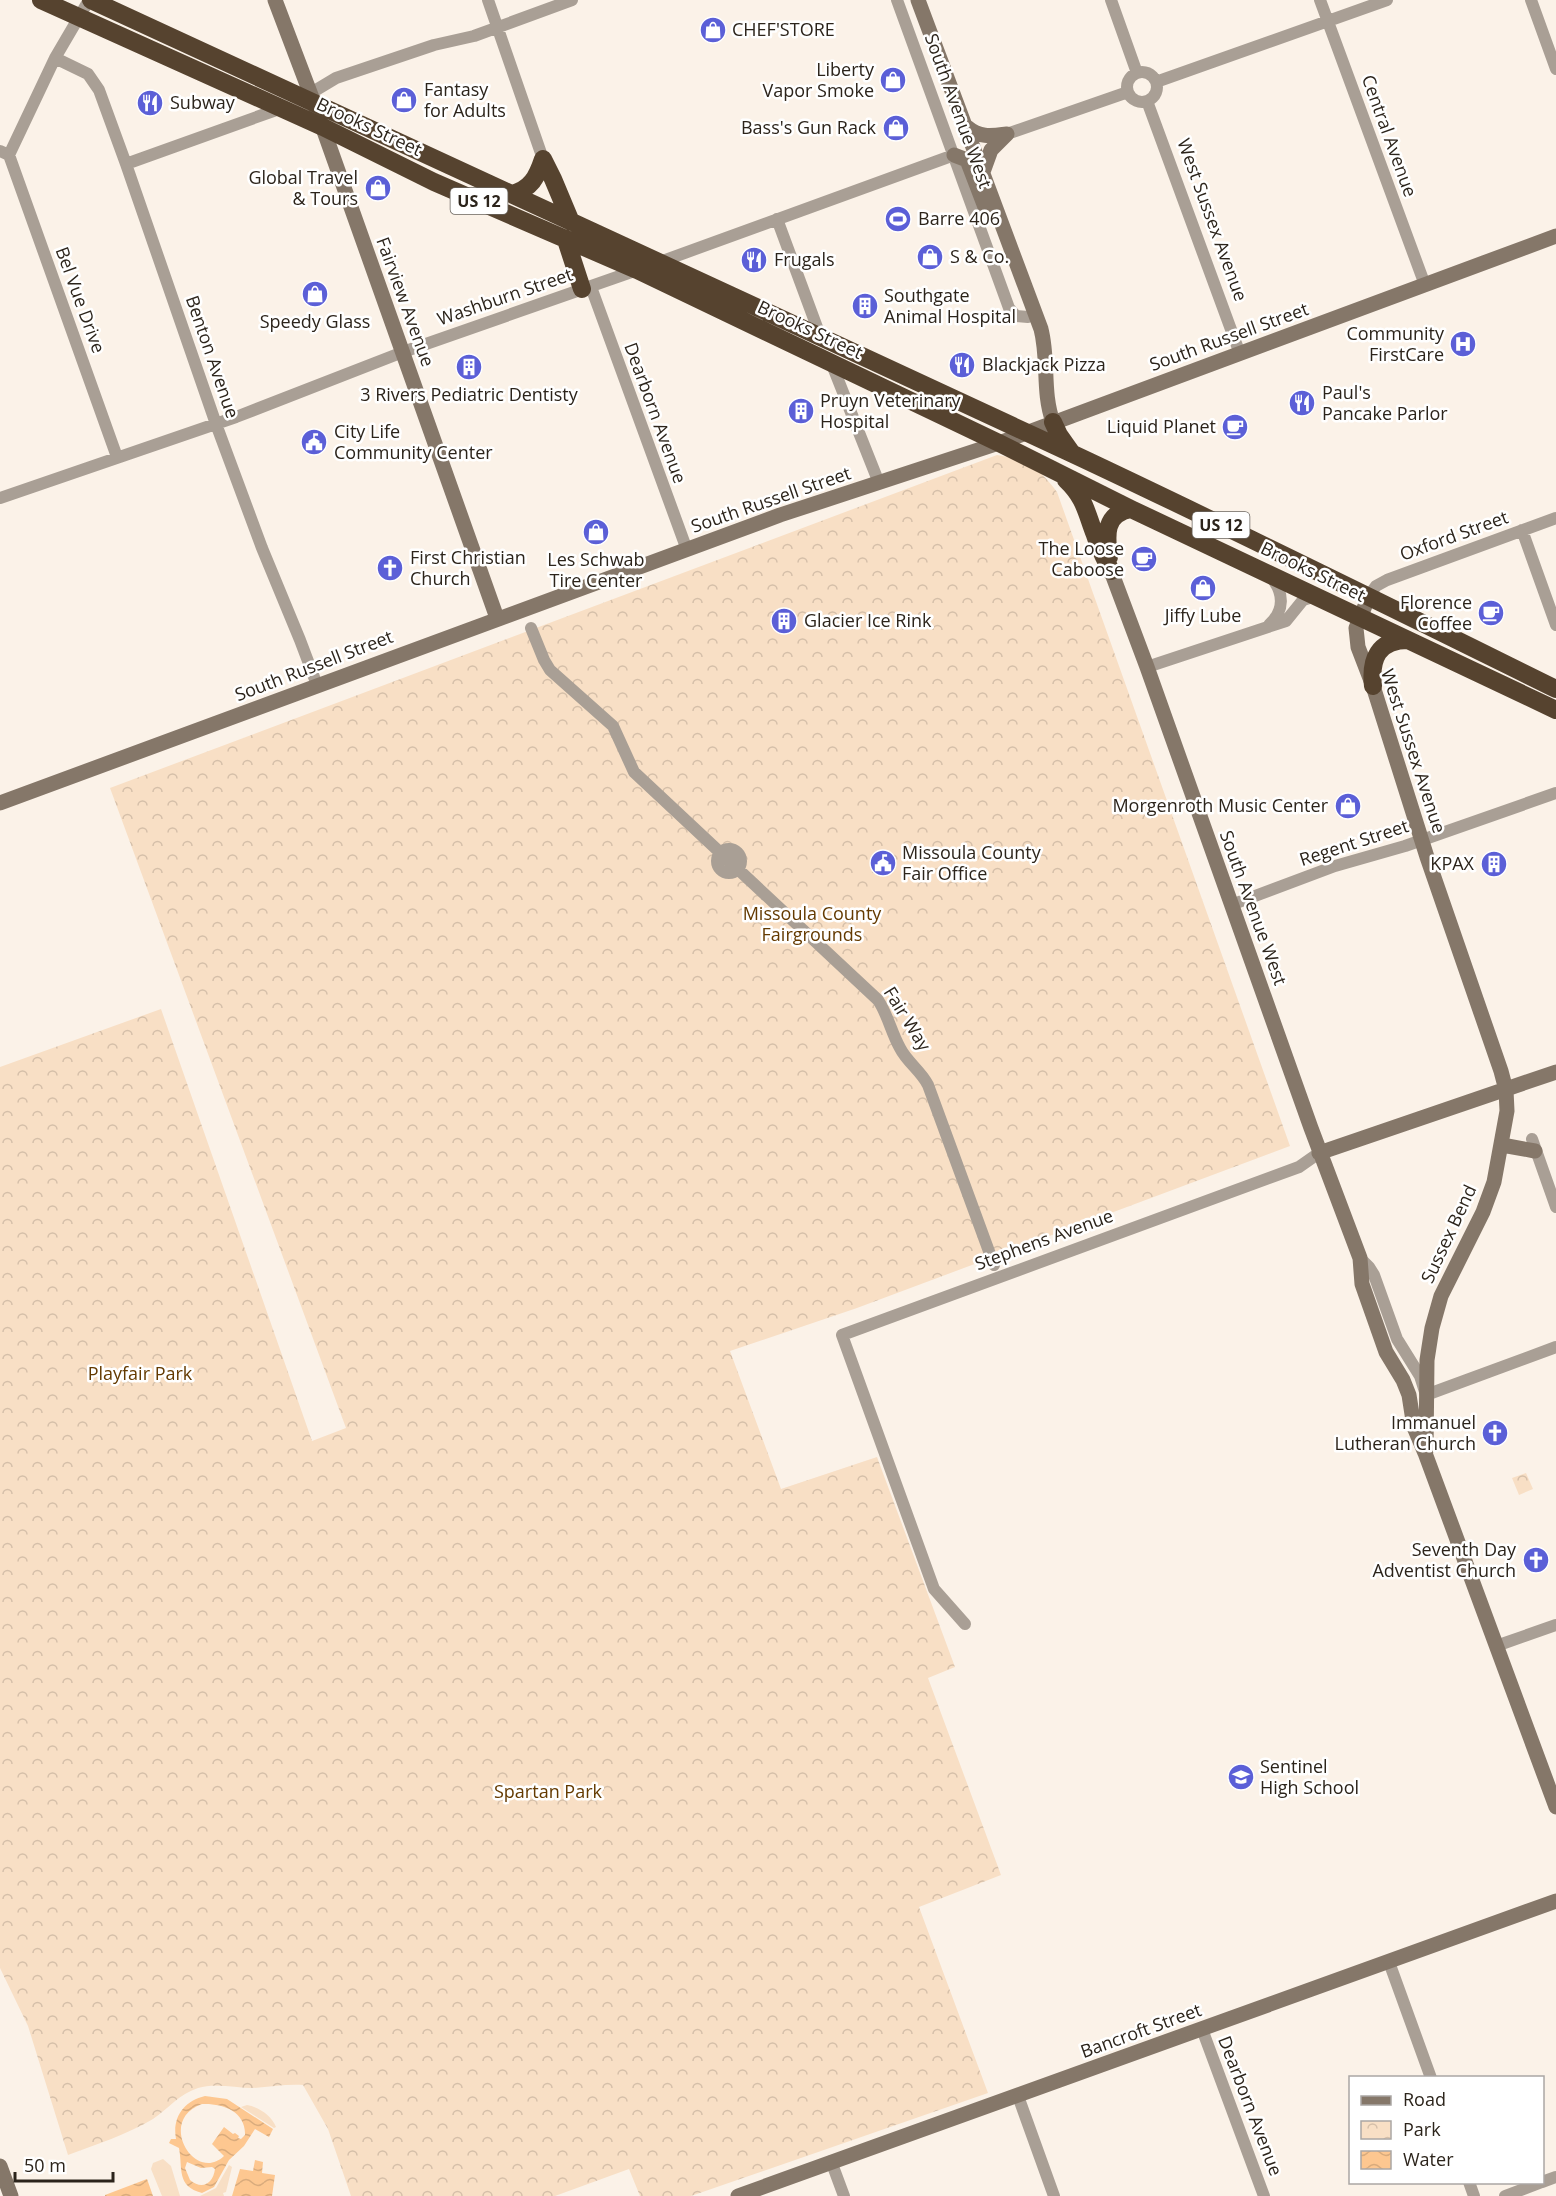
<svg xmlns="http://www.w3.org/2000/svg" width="1556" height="2196" viewBox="0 0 1556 2196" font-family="'Open Sans',sans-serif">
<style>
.green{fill:#f8dfc5}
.park{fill:url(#park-crowns)}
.water{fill:url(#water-waves);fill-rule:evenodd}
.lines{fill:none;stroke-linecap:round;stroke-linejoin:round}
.street{stroke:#a99f95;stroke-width:12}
.secondary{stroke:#857769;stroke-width:15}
.highway{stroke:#56432f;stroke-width:18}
.labels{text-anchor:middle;stroke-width:5;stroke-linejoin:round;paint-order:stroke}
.shield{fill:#fff;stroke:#6b665f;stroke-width:1.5}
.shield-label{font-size:16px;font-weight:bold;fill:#2c241b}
.poi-label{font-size:18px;fill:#2c241b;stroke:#fff;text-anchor:start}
.street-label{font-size:18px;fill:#2c241b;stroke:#fff}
.park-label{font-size:18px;fill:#643a00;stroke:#fff}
</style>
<defs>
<pattern id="park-crowns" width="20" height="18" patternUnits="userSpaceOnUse" patternTransform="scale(1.5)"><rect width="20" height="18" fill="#f8dfc5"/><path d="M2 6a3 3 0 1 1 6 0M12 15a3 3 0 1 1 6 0" fill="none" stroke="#d5bfa9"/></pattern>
<pattern id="water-waves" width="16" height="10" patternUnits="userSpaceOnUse" patternTransform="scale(1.5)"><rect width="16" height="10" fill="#fdc790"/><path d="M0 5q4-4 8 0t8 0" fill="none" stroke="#d9ab7c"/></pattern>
</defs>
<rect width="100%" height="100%" fill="#fbf2e8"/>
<path class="green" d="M247 2105C259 2107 272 2116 276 2127L274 2128 241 2107Z
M163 2159 171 2166 180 2196H162L151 2169 153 2163Z
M229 2165 232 2167 226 2192 223 2193 224 2196H200L216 2188Z"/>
<path class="park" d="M997 455C1027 460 1039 468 1057 492L1290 1146 857 1308 730 1351 781 1489 877 1457 955 1667 928 1678 1001 1875 919 1907 988 2093 691 2196H640L629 2169 555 2196H351L328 2129 303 2085C286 2084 270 2087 253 2088 235 2088 215 2083 198 2088 179 2094 168 2109 153 2119 126 2135 97 2144 68 2155L28 2026 0 1968V1067L161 1009 312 1441 346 1428 110 788Z
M1526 1473 1533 1489 1519 1495 1512 1478Z"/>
<path class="water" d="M205 2096 227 2099 273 2129 269 2137 255 2129 244 2146 229 2160 214 2187 202 2193C176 2186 183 2169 179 2148L169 2143 171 2139H176C172 2117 184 2101 205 2096ZM202 2104C222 2103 246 2111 245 2135L241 2139 238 2138 239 2136 235 2133 233 2134 224 2127 212 2144 224 2156C195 2184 156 2120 202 2104ZM187 2162 201 2168 212 2167 215 2169C213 2184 202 2190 190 2180L185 2168Z
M255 2160 263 2162 262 2173 275 2175 272 2196H232L240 2169 253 2171Z
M147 2179 153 2196H105V2195Z"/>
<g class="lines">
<path class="street" d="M488 0 543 159
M897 0 1009 308 1016 316 1028 317 1035 313
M1111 0 1137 73
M1320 0 1425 285
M1531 0 1556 69
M55 58 88 74 99 90 126 164 216 424 262 548 300 640 317 685
M1127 87a15 15 0 1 1 30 0a15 15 0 1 1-30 0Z
M1156 82 1387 0
M311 93 336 78 434 45 474 36 572 0
M1147 101 1240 354
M1007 134 1128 92
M0 151 9 155 117 457
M9 155 55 58 89 0
M126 164 279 109
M777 219 821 338
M657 263 954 155
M591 287 687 550
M831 362 879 483
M0 498 236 417 403 352 640 269
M1522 530 1556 625
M1369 596 1376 586 1387 580 1556 518
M1269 625C1285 610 1284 593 1271 577
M531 628 544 660 550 670 613 726 634 772 878 1000C888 1015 891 1032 900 1048 907 1062 921 1071 928 1085L994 1265
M1147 667 1286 621 1303 600 1316 596
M717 861a12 12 0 1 1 24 0a12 12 0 1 1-24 0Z
M1231 905 1335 866 1405 846 1556 793
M1532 1139 1556 1207
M1360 1258 1369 1267 1374 1275 1397 1339 1420 1376 1426 1395 1556 1347
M965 1624 934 1589 842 1335 1299 1167 1319 1153
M1496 1646 1556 1625
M1389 1962 1431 2078
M1202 2029 1264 2196
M1018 2096 1054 2196
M831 2161 844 2196
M1469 2182 1474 2196
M1542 2182 1556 2177
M1505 2196 1542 2182"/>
<path class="secondary" d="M275 0 314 103 497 618
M918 0 1041 329C1049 360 1042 392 1053 422
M967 127C980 138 991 136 1007 134
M954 155 967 160 985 207
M983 172 991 150 1007 134
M1111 571 1147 667 1311 1128 1360 1258 1362 1284 1386 1352 1403 1380 1409 1395 1414 1427 1425 1453 1556 1807
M1369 596 1356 628 1358 647 1373 686 1427 857 1501 1071 1506 1090 1507 1111 1494 1182 1483 1212 1441 1296 1432 1328 1427 1360 1426 1451
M0 803 780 515 999 443 1556 236
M1502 1145 1535 1151
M1319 1153 1556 1072
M0 2166 11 2196
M738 2196 1556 1901"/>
<path class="highway" d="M41 0 323 127 434 182 637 270 999 443 1131 509 1556 710
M91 0C419 151 746 302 1073 454 1235 530 1396 610 1556 689
M543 159 553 179 571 222
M512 194C531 189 537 177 543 159
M566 240 582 289
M1053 422 1059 435 1071 452
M1066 480C1085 498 1086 512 1095 535 1099 548 1105 559 1111 571
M1109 557C1106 535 1104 514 1131 509
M1373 686C1370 659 1378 640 1408 640"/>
</g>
<defs>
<symbol id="shop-disc" viewBox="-11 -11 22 22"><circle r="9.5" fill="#5b5fd7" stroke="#fff"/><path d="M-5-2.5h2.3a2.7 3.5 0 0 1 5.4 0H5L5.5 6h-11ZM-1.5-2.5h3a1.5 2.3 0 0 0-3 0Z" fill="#fff"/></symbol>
<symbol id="restaurant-disc" viewBox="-11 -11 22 22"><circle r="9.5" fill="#5b5fd7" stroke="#fff"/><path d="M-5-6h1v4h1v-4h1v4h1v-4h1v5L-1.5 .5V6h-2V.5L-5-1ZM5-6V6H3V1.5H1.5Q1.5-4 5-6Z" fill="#fff"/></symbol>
<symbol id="stadium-disc" viewBox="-11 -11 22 22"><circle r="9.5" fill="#5b5fd7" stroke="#fff"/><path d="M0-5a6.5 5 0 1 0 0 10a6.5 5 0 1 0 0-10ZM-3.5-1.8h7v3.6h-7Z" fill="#fff"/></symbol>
<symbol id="building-disc" viewBox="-11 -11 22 22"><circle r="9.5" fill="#5b5fd7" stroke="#fff"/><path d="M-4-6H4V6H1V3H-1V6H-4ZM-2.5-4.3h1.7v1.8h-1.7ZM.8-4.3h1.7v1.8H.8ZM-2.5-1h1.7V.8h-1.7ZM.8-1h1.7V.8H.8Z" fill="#fff"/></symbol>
<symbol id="hospital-disc" viewBox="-11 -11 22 22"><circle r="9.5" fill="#5b5fd7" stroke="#fff"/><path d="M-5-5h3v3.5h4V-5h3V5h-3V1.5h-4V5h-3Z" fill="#fff"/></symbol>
<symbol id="cafe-disc" viewBox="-11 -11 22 22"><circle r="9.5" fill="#5b5fd7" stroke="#fff"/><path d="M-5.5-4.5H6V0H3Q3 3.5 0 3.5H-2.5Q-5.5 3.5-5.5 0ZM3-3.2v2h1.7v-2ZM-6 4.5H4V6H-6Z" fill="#fff"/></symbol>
<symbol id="civic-disc" viewBox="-11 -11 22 22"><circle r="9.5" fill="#5b5fd7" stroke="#fff"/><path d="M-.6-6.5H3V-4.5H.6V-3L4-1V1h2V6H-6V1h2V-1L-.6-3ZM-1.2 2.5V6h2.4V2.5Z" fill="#fff"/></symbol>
<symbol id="church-disc" viewBox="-11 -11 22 22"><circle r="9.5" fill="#5b5fd7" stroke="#fff"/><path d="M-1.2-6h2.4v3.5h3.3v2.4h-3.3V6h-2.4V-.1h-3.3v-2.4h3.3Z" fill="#fff"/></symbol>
<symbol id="school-disc" viewBox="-11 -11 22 22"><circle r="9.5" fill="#5b5fd7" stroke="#fff"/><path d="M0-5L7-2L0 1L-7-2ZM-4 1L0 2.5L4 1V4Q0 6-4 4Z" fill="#fff"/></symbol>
</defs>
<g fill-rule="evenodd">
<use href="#shop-disc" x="698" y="15" width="30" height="30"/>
<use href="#shop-disc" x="878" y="65" width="30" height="30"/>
<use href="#shop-disc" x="389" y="85" width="30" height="30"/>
<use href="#restaurant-disc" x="135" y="88" width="30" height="30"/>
<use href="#shop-disc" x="881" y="113" width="30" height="30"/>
<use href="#shop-disc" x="363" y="173" width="30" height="30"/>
<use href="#stadium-disc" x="883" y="204" width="30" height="30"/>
<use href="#shop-disc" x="915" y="242" width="30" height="30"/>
<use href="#restaurant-disc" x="739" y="245" width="30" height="30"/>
<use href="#shop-disc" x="300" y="279" width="30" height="30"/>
<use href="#building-disc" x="850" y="291" width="30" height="30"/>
<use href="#hospital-disc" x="1448" y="329" width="30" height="30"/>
<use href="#restaurant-disc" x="947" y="350" width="30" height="30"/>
<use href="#building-disc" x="454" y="352" width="30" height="30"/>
<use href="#restaurant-disc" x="1287" y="388" width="30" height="30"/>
<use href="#building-disc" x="786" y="396" width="30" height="30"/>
<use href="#cafe-disc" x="1220" y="412" width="30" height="30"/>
<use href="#civic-disc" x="299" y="427" width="30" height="30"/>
<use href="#shop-disc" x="581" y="517" width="30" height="30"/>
<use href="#cafe-disc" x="1129" y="544" width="30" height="30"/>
<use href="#church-disc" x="375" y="553" width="30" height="30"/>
<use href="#shop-disc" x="1188" y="573" width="30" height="30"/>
<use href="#cafe-disc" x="1476" y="598" width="30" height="30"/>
<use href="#building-disc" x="769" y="606" width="30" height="30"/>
<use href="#shop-disc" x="1333" y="791" width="30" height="30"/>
<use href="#civic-disc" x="868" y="848" width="30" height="30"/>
<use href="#building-disc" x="1479" y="849" width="30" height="30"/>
<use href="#church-disc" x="1480" y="1418" width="30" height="30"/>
<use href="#church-disc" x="1521" y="1545" width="30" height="30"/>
<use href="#school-disc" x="1226" y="1762" width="30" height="30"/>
</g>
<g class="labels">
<g class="shield">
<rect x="450.5" y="188" width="57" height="26" rx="4.5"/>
<rect x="1192.5" y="512" width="57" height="26" rx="4.5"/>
</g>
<g class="shield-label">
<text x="479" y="207">US 12</text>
<text x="1221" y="531">US 12</text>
</g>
<g class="poi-label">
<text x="732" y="36">CHEF'STORE</text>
<text x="874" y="76" text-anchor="end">Liberty<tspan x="874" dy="21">Vapor Smoke</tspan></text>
<text x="424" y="96">Fantasy<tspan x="424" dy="21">for Adults</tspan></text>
<text x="170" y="109">Subway</text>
<text x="876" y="134" text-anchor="end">Bass's Gun Rack</text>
<text x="358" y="184" text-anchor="end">Global Travel<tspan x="358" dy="21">&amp; Tours</tspan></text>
<text x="918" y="225">Barre 406</text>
<text x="950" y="263">S &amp; Co.</text>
<text x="774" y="266">Frugals</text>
<text x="884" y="302">Southgate<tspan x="884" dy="21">Animal Hospital</tspan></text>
<text x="315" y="328" text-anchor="middle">Speedy Glass</text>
<text x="1444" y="340" text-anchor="end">Community<tspan x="1444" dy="21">FirstCare</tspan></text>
<text x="982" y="371">Blackjack Pizza</text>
<text x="1322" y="399">Paul's<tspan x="1322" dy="21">Pancake Parlor</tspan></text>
<text x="469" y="401" text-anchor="middle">3 Rivers Pediatric Dentisty</text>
<text x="820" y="407">Pruyn Veterinary<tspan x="820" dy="21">Hospital</tspan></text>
<text x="1216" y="433" text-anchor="end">Liquid Planet</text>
<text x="334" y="438">City Life<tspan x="334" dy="21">Community Center</tspan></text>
<text x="1124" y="555" text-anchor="end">The Loose<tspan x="1124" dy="21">Caboose</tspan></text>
<text x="410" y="564">First Christian<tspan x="410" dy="21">Church</tspan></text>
<text x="596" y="566" text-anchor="middle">Les Schwab<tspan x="596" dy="21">Tire Center</tspan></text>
<text x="1472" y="609" text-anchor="end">Florence<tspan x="1472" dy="21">Coffee</tspan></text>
<text x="1203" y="622" text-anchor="middle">Jiffy Lube</text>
<text x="804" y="627">Glacier Ice Rink</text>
<text x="1328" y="812" text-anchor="end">Morgenroth Music Center</text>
<text x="902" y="859">Missoula County<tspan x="902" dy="21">Fair Office</tspan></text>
<text x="1474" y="870" text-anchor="end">KPAX</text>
<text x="1476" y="1429" text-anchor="end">Immanuel<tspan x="1476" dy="21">Lutheran Church</tspan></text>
<text x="1516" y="1556" text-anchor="end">Seventh Day<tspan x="1516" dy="21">Adventist Church</tspan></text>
<text x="1260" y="1773">Sentinel<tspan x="1260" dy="21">High School</tspan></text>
</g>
<g class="street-label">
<text transform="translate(958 111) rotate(70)" y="6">South Avenue West</text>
<text transform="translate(369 127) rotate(25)" y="6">Brooks Street</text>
<text transform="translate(1389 136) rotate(70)" y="6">Central Avenue</text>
<text transform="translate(1212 220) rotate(70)" y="6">West Sussex Avenue</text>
<text transform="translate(505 297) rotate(-19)" y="6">Washburn Street</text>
<text transform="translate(80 300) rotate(70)" y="6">Bel Vue Drive</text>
<text transform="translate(405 302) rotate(70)" y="6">Fairview Avenue</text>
<text transform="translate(810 330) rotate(25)" y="6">Brooks Street</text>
<text transform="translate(1229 337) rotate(-20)" y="6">South Russell Street</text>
<text transform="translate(212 357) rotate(71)" y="6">Benton Avenue</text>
<text transform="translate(655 413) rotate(70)" y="6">Dearborn Avenue</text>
<text transform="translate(771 500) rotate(-19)" y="6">South Russell Street</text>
<text transform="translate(1454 536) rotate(-20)" y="6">Oxford Street</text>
<text transform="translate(1313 572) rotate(26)" y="6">Brooks Street</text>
<text transform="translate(314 666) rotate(-21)" y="6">South Russell Street</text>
<text transform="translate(1413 751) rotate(72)" y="6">West Sussex Avenue</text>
<text transform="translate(1354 843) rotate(-18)" y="6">Regent Street</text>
<text transform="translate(1253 908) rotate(70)" y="6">South Avenue West</text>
<text transform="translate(907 1019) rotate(58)" y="6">Fair Way</text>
<text transform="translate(1449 1234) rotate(-65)" y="6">Sussex Bend</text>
<text transform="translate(1044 1240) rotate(-20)" y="6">Stephens Avenue</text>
<text transform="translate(1141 2031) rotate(-20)" y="6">Bancroft Street</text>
<text transform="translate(1250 2106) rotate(69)" y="6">Dearborn Avenue</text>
</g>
<g class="park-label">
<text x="812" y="920">Missoula County<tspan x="812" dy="21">Fairgrounds</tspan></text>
<text x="140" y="1380">Playfair Park</text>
<text x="548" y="1798">Spartan Park</text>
</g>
</g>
<rect x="1349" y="2076" width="195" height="108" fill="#ffffff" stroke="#aba7a4" stroke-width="1.5"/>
<rect x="1361" y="2096" width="30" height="9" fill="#857769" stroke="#aba7a4" stroke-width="1.5"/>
<text x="1403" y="2106" font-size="18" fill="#2c241b">Road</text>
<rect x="1361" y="2121" width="30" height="18" fill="url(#park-crowns)" stroke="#aba7a4" stroke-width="1.5"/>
<text x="1403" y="2136" font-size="18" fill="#2c241b">Park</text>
<rect x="1361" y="2151" width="30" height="18" fill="url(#water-waves)" stroke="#aba7a4" stroke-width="1.5"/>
<text x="1403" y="2166" font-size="18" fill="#2c241b">Water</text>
<path d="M15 2172v9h98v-9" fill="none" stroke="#2c241b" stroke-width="3"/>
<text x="24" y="2172" font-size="18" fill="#2c241b" stroke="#ffffff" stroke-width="4.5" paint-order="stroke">50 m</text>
</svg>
